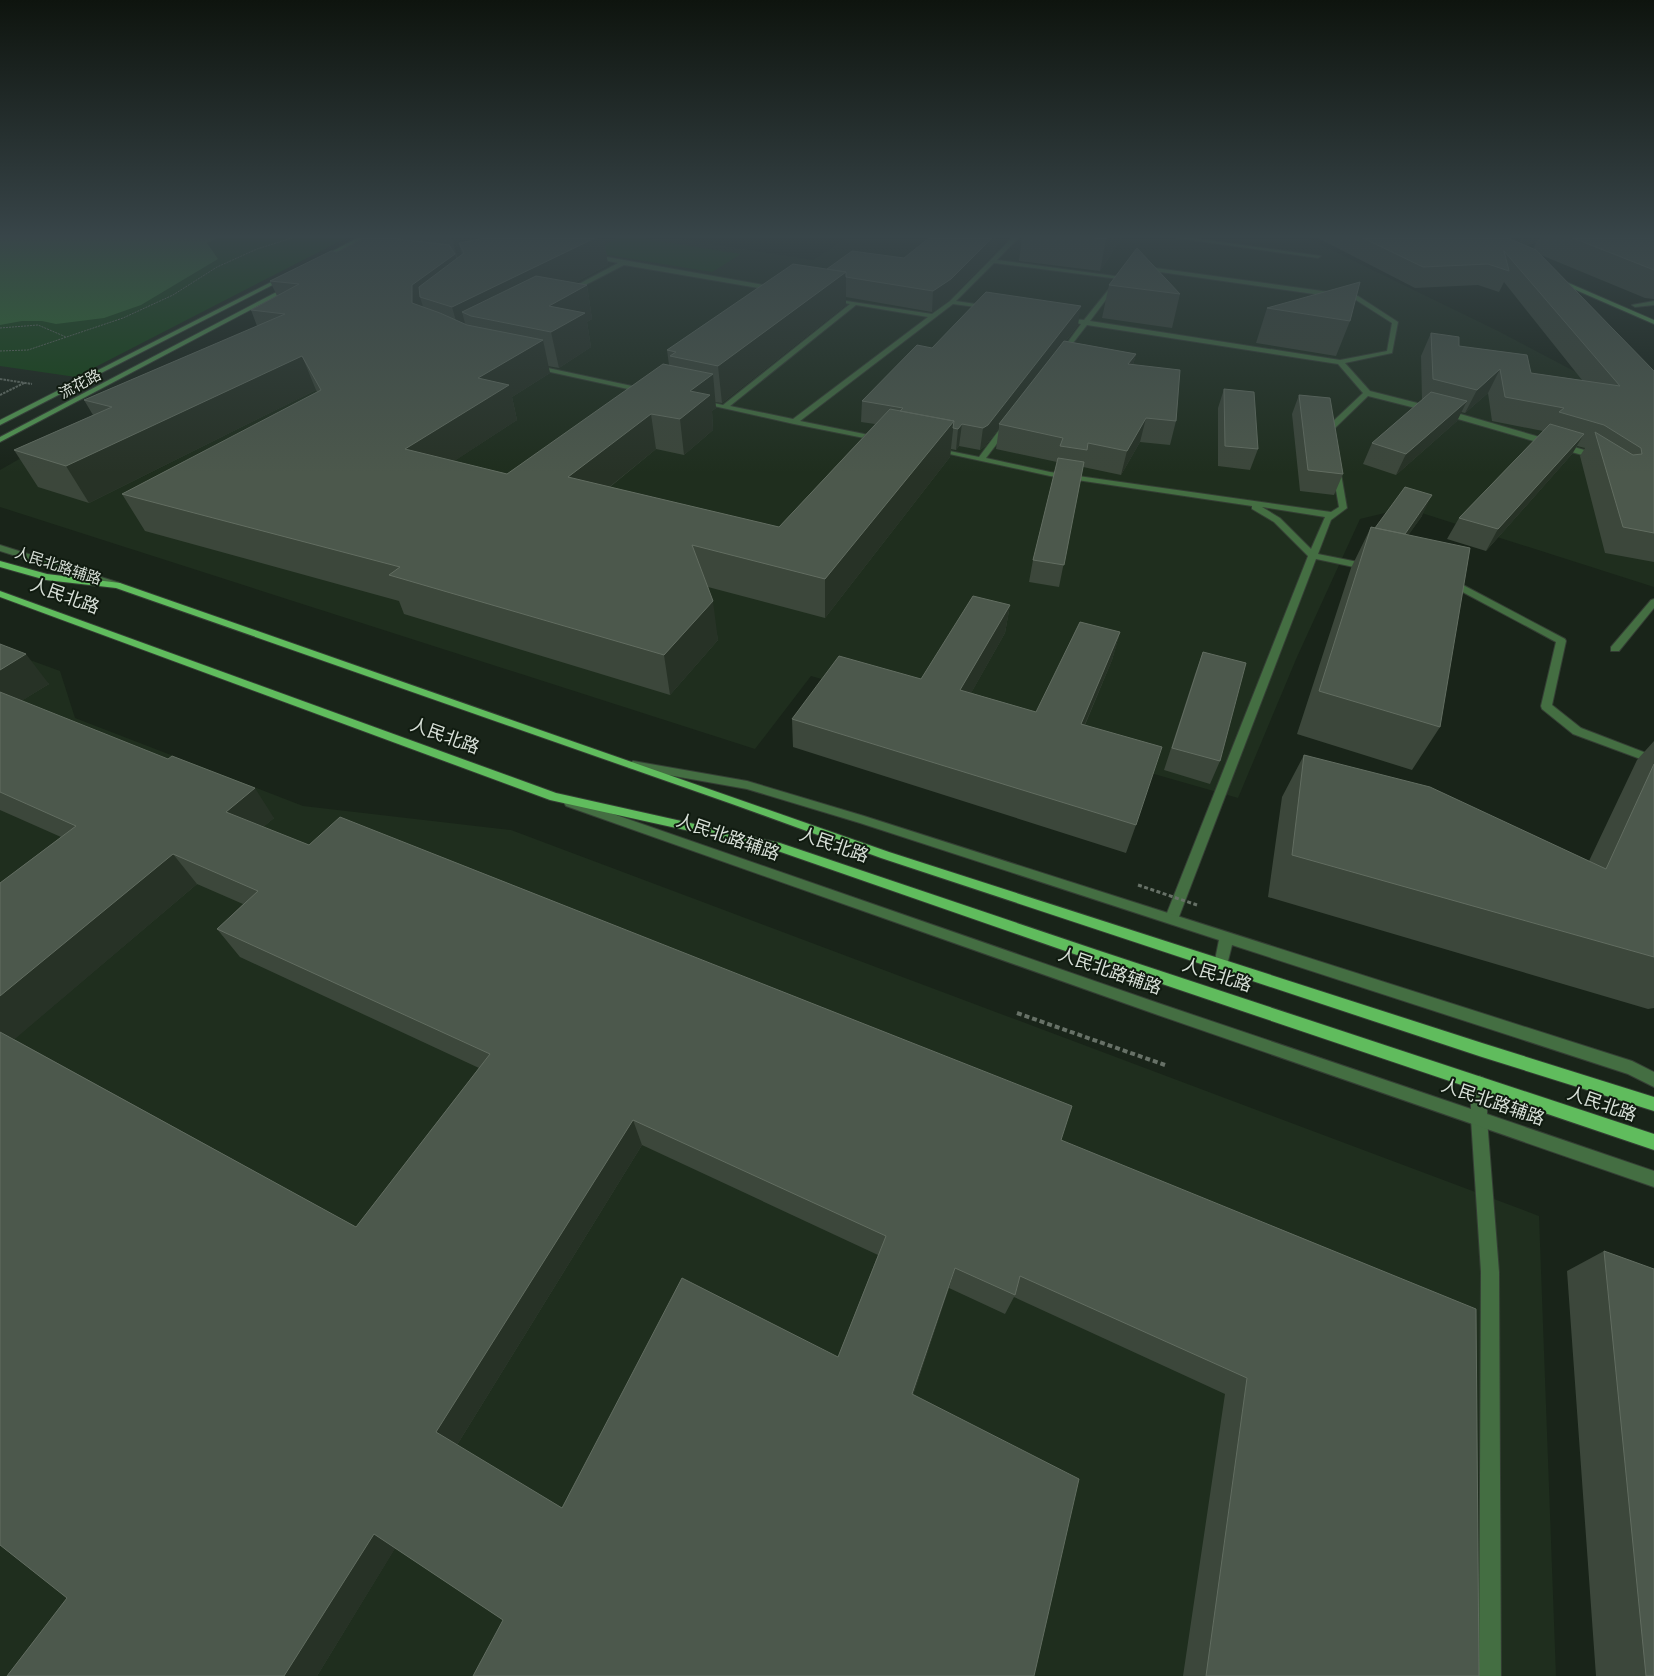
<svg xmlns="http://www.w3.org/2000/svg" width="1654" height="1676" viewBox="0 0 1654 1676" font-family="'Source Sans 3','Noto Sans SC',sans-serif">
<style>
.built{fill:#1f2e1e}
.green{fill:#124512}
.water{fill:#2e742d}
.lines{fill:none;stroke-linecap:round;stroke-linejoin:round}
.lane-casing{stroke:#343e34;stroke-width:2}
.street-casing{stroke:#343e34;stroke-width:2}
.secondary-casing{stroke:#343e34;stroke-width:2}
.primary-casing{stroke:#343e34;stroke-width:2}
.path-far2{stroke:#677167;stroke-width:1;stroke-dasharray:2 1;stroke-linecap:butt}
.path-far1{stroke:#677167;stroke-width:2;stroke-dasharray:2.5 1;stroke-linecap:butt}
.path{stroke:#677167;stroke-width:4;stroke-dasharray:5 3;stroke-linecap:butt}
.lane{fill:#446e42;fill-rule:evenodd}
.street{fill:#446e42;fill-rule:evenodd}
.secondary{fill:#549a52;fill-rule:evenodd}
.primary{fill:#60bc5d;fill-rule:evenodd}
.path-bridge{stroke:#677167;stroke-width:3;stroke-dasharray:4 2.5;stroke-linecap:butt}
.wall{fill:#3c473b;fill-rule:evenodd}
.shaded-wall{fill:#273226}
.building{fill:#4c584c;stroke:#626d61;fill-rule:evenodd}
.labels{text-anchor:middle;stroke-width:4;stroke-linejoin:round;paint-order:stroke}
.far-street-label{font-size:15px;fill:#d7dfd7;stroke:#101b10}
.street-label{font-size:18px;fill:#d7dfd7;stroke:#101b10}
</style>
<rect width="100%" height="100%" fill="#192419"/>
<path class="built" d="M505 238H674L813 260 847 238H1307L1498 331 1654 413V587L1406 508 1360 519 1297 657 1238 798 811 676 755 749 0 507V470L224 342Z
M0 649 60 671 75 718 303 806 511 830 1539 1216 1556 1676H0Z"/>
<path class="green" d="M0 238H346L76 377 0 366Z
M617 238H640L741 254 712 272 590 252Z"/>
<path class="water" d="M0 238H218L207 243 218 259 141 305 104 318 56 324 42 321H22L0 325Z"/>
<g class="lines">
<defs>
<path id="lane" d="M1012 238H1018L997 260 1122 277 1119 279 994 263 956 301 989 306 991 309 953 304 800 421 884 438V442L794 424 696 402 700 400 723 405 850 304 827 300V298L932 314 950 301ZM856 305 928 317 793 419 730 406Z
M590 254 775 287 778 289 775 291 624 265 570 293H566V291L618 263 588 257Z
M1141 266 1358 296 1398 322 1392 353 1345 363 1370 391 1457 413 1588 451 1601 461 1594 463 1582 455 1451 417 1368 396 1334 429 1335 441H1329L1327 427 1363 393 1338 364 1087 325 1063 356H1059V354L1081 324 1061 320V318L1084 320 1117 279 1120 281 1090 321 1340 360 1387 351 1392 323 1356 300 1139 269Z
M534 365 646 389 650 391 646 393 532 368 531 367Z
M1005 422 1012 424 986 458 1050 472 1331 512 1339 507 1332 468 1336 466 1340 468 1347 508 1331 520 1318 554 1368 564 1373 567 1368 570 1316 559 1177 922 1172 923 1167 922 1165 918 1308 556 1274 522 1252 509V506L1050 476 931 450 935 448 979 457ZM1262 507 1325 517 1311 549 1280 518Z
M1447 581 1463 585 1565 639 1566 641 1552 705 1581 728 1654 756V764L1573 734 1542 709 1541 706 1556 642 1457 589 1444 586 1442 584Z
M1654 599V608L1619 651H1611V647L1651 600Z
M1479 1111 1485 1114 1487 1119 1499 1272 1501 1676H1479L1481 1272 1471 1119 1473 1114Z"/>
<path id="street" d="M1177 238H1192L1321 256 1318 258Z
M1654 301V305L1635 307 1632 305Z
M0 545 120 583 122 585 117 588 114 587 0 551Z
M633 761 747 781 864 816 1632 1061 1654 1072V1087L1628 1074 1232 945 1226 969 1221 971 1216 969 1214 965 1219 940 860 823 747 789 629 768 627 765Z
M570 799 1158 1003 1471 1109V1083L1474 1078 1479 1076 1484 1078 1487 1083V1114L1654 1171V1187L1158 1015 566 806 564 803Z"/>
<path id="secondary" d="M357 238H364L323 260 318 259Z
M283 276 288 277 0 425V420Z
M1553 278H1557L1654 320V324L1553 280Z
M290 285 292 288 0 442V437Z"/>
<path id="primary" d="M0 561 47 574 120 583 889 852 1482 1043 1654 1097V1111L1482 1057 881 858 732 804 116 588 46 580 0 567Z
M0 591 556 793 780 843 1097 950 1654 1134V1150L1097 962 775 850 550 800 0 597Z"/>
</defs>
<use href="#lane" class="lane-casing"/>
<use href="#street" class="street-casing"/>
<use href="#secondary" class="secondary-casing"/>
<use href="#primary" class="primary-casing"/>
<path class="path-far2" d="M0 328 38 325 66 337
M0 351 28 350 123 318 173 295 217 267 257 249 292 238"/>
<path class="path-far1" d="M0 379 32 384
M0 395 24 383"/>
<path class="path" d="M1017 1013 1165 1065"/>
<use href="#lane" class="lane"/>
<use href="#street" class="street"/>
<use href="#secondary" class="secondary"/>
<use href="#primary" class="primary"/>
<path class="path-bridge" d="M1138 885 1197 905"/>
</g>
<path class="wall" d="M364 238H604L608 265 574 283 587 285 592 319 587 322 591 347 559 368 548 366 550 373 512 397 517 420 454 461 507 474 669 365 667 350 827 269 904 258 996 251 949 300 932 312 846 297V305L722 403 715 402 716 408 712 411 713 430 684 455 656 449 610 487 779 527 875 424 861 422 862 401 932 348 1078 325 1066 341 1136 354 1133 365 1176 421 1170 445 1140 442 1121 475 1083 467 1059 587 1029 582 1033 560 1057 462 996 449 999 428 985 446 980 450 959 446 956 450 951 449 950 457 825 618 708 587 718 640 670 695 404 614 399 601 145 531 122 494 317 392 316 390 89 503 38 487 14 450 93 415 84 400 257 326 251 310 277 296 270 281 337 252Z
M1022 238H1122L1100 271 1019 261Z
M1318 238H1511L1510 239 1520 243 1521 238H1654V299L1645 298 1541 255 1654 371V562L1605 553 1580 456 1585 448 1577 446 1572 454 1486 551 1447 539 1459 518 1543 431 1492 421 1488 393 1465 413 1461 412 1457 421 1396 475 1363 464 1372 443 1422 400 1421 356 1431 333 1459 346 1531 373 1582 380 1504 282 1499 292 1478 285 1415 288ZM1536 243 1533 249 1524 245Z
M1109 285 1180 294 1172 328 1102 318Z
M1267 308 1350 321 1336 356 1256 343Z
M1224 389 1258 449 1250 470 1218 466V408Z
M1299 395 1343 474 1334 495 1300 491 1292 414Z
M1422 516 1408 535 1440 727 1412 770 1297 734 1351 568 1371 527 1375 528Z
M1010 605 1005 633 971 693 1036 712 1120 632 1112 660 1085 725 1136 825 1126 853 793 747 792 719 921 679Z
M0 644 49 684 21 701 274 818 263 827 309 845 1061 1140 1479 1676H1183L1225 1394 1014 1297 1005 1314 949 1288 913 1395 503 1620 395 1548 317 1676H7L67 1598 0 1545V883L61 837 0 810ZM197 884 243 904 217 929 240 957 479 1068 356 1227 14 1039ZM642 1145 878 1255 838 1357 562 1508 457 1445Z
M1203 652 1220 761 1210 784 1164 770 1195 674Z
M1654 741V1008L1648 1009 1268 897 1282 797 1304 755 1589 861 1637 760Z
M1604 1251 1654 1676H1596L1567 1271Z"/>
<path class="shaded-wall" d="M452 238H521L464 253 459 243 465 267 460 268Z
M595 238H604L608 265 500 322 462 312 469 338 462 342 452 307Z
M992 238H998L996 251 949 300 932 312 933 291Z
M1107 238H1122L1100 271 1106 239Z
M1523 238H1539L1536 243 1519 245Z
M455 254 463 284 420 297 425 313 412 303V285Z
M846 272V305L722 403 718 366Z
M587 285 592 319 587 322 591 347 559 368 551 332 549 306Z
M1081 306 1078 325 1001 425 999 424V428L985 446 980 450 983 428Z
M543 340 550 373 512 397 517 420 418 485 405 449 478 378Z
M1136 354 1130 376 1128 364Z
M302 356 316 390 89 503 66 466Z
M1500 369 1488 393 1465 413 1477 390Z
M713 374 716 408 712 411 713 430 684 455 680 419 690 391Z
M1467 401 1457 421 1396 475 1406 454Z
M651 414 656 449 576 514 568 477Z
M1146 418 1140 442 1121 475 1127 451Z
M954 421 950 457 825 618V579Z
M962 424 959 446 956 450 958 429Z
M1584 434 1572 454 1486 551 1498 529Z
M1432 495 1422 516 1386 567 1397 545Z
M713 601 718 640 670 695 664 655Z
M1010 605 1005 633 957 718 960 690Z
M1120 632 1112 660 1073 752 1081 724Z
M26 654 49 684 2 713 0 710V670Z
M255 788 274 818 246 841 226 812Z
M173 854 197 884 9 1044 0 1037V996Z
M633 1120 642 1145 457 1445 436 1432Z
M955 1268 949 1288 908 1409 912 1394Z
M374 1534 399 1542 317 1676H284Z"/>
<path class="building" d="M364 238H389L449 245 455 254 412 285V303L440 313 467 325 543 340 478 378 509 385 405 449 507 474 663 364 713 374 690 391 710 395 680 419 651 414 568 477 779 527 890 409 954 421 825 579 692 545 713 601 664 655 389 575 400 567 122 494 321 390 302 356 66 466 14 450 112 407 84 400 285 314 251 310 299 284 270 281 331 251 337 252Z
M485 238H595L452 307 420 297 419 287 464 253 459 243Z
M929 238H992L951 279 933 291 846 277V272L827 269 852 251 904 258Z
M1094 238H1107L1106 239Z
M1363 238H1508L1536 250 1654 371V533L1623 527 1595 432 1633 455 1642 454 1641 448 1604 425 1559 412 1564 408 1505 397 1500 369 1477 390 1433 379 1431 333 1459 337V346L1527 355 1531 373 1620 386 1504 251 1509 271 1488 264 1423 267Z
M1573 238H1647L1654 240V270Z
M1137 248 1180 294 1109 285Z
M793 264 846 272 718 366 670 356 676 352 667 350Z
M536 276 587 285 549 306 585 313 551 332 471 316 462 312Z
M1360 282 1350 321 1267 308Z
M986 292 1081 306 988 425 983 428 962 424 958 429 953 428 954 421 900 411 903 408 862 401 917 345 932 348Z
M1064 341 1136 354 1128 364 1180 370 1176 421 1146 418 1127 451 1088 443 1087 450 1060 446 1063 438 999 424Z
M1224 389 1254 392 1258 449 1225 446Z
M1431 392 1467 401 1406 454 1372 443Z
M1299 395 1330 398 1343 474 1308 470Z
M1550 424 1584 434 1498 529 1459 518Z
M1058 458 1084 462 1064 565 1033 560Z
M1405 487 1432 495 1405 534 1375 528Z
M1371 527 1470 548 1440 727 1319 691Z
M973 596 1010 605 960 690 1036 712 1080 622 1120 632 1081 724 1162 747 1136 825 792 719 839 656 921 679Z
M0 644 26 654 0 670Z
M1203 652 1246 663 1220 761 1172 748Z
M0 692 168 759 172 756 255 788 226 812 309 845 340 817 1072 1106 1061 1140 1476 1309 1479 1676H1206L1247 1378 1020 1276 1015 1295 955 1268 912 1394 1079 1479 1034 1676H473L503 1620 374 1534 284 1676H7L67 1598 0 1545V1032L356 1227 490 1054 217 929 258 891 173 854 0 996V883L76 826 0 792ZM633 1120 886 1236 838 1357 682 1278 562 1508 436 1432Z
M1304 755 1430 787 1606 869 1654 764V957L1292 855Z
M1604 1251 1654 1269V1676H1646Z"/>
<linearGradient id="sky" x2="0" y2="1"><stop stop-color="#0e140e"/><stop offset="0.5" stop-color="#384549"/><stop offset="1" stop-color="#384549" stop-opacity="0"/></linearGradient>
<rect width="1654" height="473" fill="url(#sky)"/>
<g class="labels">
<g class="far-street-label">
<text transform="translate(80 384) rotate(-28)" y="5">流花路</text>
<text transform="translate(58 566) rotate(18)" y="5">人民北路辅路</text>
</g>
<g class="street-label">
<text transform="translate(65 596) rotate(20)" y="6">人民北路</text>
<text transform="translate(445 736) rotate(20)" y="6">人民北路</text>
<text transform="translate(728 837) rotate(19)" y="6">人民北路辅路</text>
<text transform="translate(834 845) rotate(19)" y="6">人民北路</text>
<text transform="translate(1110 971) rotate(19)" y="6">人民北路辅路</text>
<text transform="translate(1217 975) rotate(18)" y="6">人民北路</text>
<text transform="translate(1493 1102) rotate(19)" y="6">人民北路辅路</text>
<text transform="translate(1602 1104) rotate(19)" y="6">人民北路</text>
</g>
</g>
</svg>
